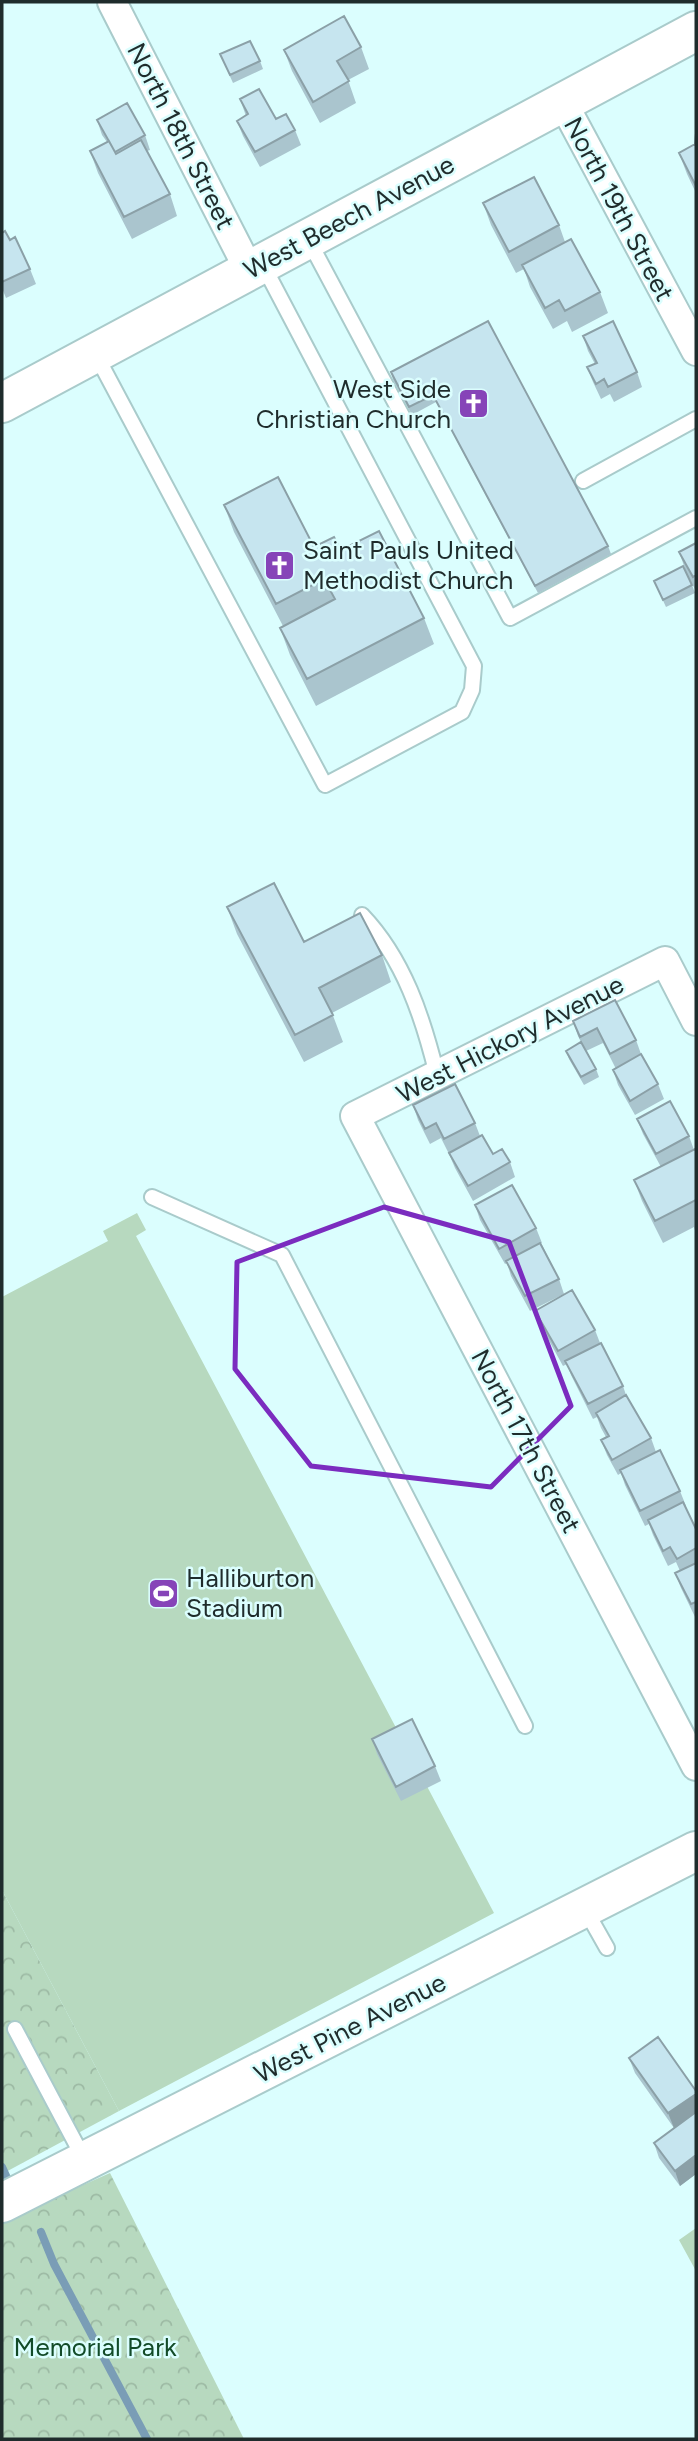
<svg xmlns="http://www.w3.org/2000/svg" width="698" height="2441" viewBox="0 0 698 2441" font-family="Figtree,sans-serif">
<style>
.forest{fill:url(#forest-crowns)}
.pitch{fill:#b7d9bf}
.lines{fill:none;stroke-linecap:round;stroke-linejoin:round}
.stream{stroke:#7a9db6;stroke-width:8}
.lane-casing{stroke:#a9cbcb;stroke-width:18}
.street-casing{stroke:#a9cbcb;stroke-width:32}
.secondary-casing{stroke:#a9cbcb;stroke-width:42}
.lane{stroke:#fff;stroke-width:14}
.street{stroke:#fff;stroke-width:28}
.secondary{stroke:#fff;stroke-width:38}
.wall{fill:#aac5ce}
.shaded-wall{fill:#8ba0a7}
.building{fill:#c6e5ef;stroke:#8ba0a7;stroke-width:2}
.marked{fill:none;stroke:#7b2cbf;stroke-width:5;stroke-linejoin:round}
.labels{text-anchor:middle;stroke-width:5;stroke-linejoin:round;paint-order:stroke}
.street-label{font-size:26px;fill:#1f2c2c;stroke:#dbfefe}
.poi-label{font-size:26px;fill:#1f2c2c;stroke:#dbfefe;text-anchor:start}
.park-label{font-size:26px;fill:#124b28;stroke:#dbfefe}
</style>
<defs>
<pattern id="forest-crowns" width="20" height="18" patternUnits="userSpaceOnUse" patternTransform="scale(1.75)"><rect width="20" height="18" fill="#b7d9bf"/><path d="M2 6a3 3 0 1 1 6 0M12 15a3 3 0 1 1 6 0" fill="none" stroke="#9dbaa4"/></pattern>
</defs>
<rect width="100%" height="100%" fill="#dbfefe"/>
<path class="forest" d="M2 1890 119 2111 2 2174Z
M110 2173 244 2439H2V2221Z"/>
<path class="pitch" d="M137 1213 146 1230 136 1236 494 1913 119 2111 2 1890V1297L108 1241 103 1231Z
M696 2228V2271L679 2240Z"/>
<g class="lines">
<path class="stream" d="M2 2167 7 2178
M41 2232 54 2264 147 2439"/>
<defs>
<path id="lane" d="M309 241 510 618 696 518
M95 353 325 785 462 712 472 690 474 666 263 265
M583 481 696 419
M362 915C404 959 423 1018 437 1075
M152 1197 282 1255 525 1726
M585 1909 607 1948
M15 2029 84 2159"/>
<path id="street" d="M112 2 249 270
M563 103 696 351
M696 1021 665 961 355 1116 696 1766"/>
<path id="secondary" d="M2 403 696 31
M2 2203 696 1851"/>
</defs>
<use href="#lane" class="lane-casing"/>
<use href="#street" class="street-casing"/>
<use href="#secondary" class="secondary-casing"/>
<use href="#lane" class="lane"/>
<use href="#street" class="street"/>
<use href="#secondary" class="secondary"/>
</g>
<path class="wall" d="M361 47 369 69 348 80 356 103 320 123 292 71 284 50Z
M220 54 260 61 263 69 233 83Z
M240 99 295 130 301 145 260 167 243 136 237 121 246 116Z
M97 120 145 135 150 150 147 151 170 194 177 216 132 239 98 173 90 151 107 142 102 135Z
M696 133V193L687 174 679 153 695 144Z
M483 203 559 225 565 242 600 292 608 313 572 332 567 321 553 329 530 287 524 269 516 273 491 225Z
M2 233 10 240 30 269 36 284 6 298 2 288Z
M488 321 608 546 611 554 538 593 436 402 412 415 393 380 391 372Z
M583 336 637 372 642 387 614 402 610 394 601 399 593 382 587 367 595 364 588 351Z
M224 505 314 547 341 550 424 618 434 644 316 706 290 655 280 628 283 626 234 532Z
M696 543V591L687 574 679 552Z
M654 581 692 585 695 593 666 607Z
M227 907 304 942 382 955 391 982 332 1013 343 1042 304 1062 237 934Z
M573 1021 636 1040 641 1054 658 1084 664 1099 635 1115 618 1085 613 1070 616 1069 603 1043 586 1051 596 1069 599 1077 584 1085 569 1059 566 1051 585 1050 578 1036Z
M413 1105 475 1123 480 1136 493 1154 510 1162 515 1177 473 1201 455 1168 449 1154 441 1138 430 1144 418 1120Z
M637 1119 689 1136 694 1150 696 1151V1234L694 1227 663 1243 642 1201 634 1180 661 1167 643 1134Z
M475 1205 536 1228 542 1243H541L559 1279 564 1294 530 1311 511 1276 507 1263 505 1264 480 1220Z
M535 1311 595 1330 600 1343 623 1386 626 1395 651 1438 656 1452 680 1491 686 1506 685 1507 696 1529V1619L681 1588 675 1573 680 1571 676 1562 668 1566 653 1535 649 1524 645 1526 625 1485 621 1473 618 1475 607 1455 601 1440 606 1437 601 1428 597 1417 593 1419 571 1375 567 1364 563 1366 541 1326Z
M372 1739 435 1766 441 1781 401 1801 377 1754Z
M629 2058 696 2091V2174L680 2186 659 2158 654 2143 674 2128 635 2073Z"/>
<path class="shaded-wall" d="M696 2094V2113L674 2128 668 2113Z
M696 2155V2174L680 2186 675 2171Z"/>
<path class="building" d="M344 16 361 47 337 61 349 81 313 102 284 50Z
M250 41 260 61 230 75 220 54Z
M259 89 276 119 286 114 295 130 255 152 237 121 248 114 240 99Z
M127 103 145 135 115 152 97 120Z
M696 133V186L679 153 695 144Z
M141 140 170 194 124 217 90 151 109 141 116 154Z
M534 177 559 225 509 252 483 203Z
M5 231 10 240 15 237 30 269 2 282V233Z
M571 239 600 292 565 311 559 300 545 308 522 265Z
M488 321 608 546 535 586 433 395 409 407 391 372Z
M613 321 637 372 608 387 604 379 596 384 587 367 597 363 583 336Z
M278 477 314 547 334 537 341 550 379 531 424 618 307 679 280 628 335 599 324 579 276 604 224 505Z
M696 543V575L693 577 679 552Z
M683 566 692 585 663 600 654 581Z
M274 883 304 942 360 913 382 955 319 988 333 1015 295 1035 227 907Z
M615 1000 636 1040 610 1054 597 1028 580 1037 573 1021Z
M581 1042 596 1069 581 1077 566 1051Z
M641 1054 658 1084 630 1101 613 1070Z
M455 1084 475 1123 444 1139 436 1123 425 1129 413 1105Z
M670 1101 689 1136 656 1154 637 1119Z
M482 1135 493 1154 502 1149 510 1162 468 1186 449 1153Z
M695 1149 696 1151V1200L655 1221 634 1180Z
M512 1185 536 1228 499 1249 475 1205Z
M540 1243 559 1279 525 1296 506 1261Z
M572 1290 595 1330 558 1351 535 1311Z
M601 1343 623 1386 588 1404 565 1361Z
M626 1395 651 1438 612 1460 601 1440 609 1436 596 1413Z
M660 1450 680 1491 640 1511 620 1470Z
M683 1502 696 1529V1548L677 1559 670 1547 663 1551 648 1520Z
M696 1563V1602L691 1604 675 1573Z
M412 1719 435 1766 396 1787 372 1739Z
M658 2037 696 2091V2094L668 2113 629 2058Z
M696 2112V2155L675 2171 654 2143Z"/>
<path class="marked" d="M384 1207 509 1242 571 1406 491 1487 311 1466 235 1369 237 1262Z"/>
<defs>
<symbol id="church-square" viewBox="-11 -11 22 22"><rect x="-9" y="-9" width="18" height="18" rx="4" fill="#8644b8" stroke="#dbfefe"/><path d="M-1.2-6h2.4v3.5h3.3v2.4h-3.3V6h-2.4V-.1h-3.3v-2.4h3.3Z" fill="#fff"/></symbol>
<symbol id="stadium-square" viewBox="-11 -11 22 22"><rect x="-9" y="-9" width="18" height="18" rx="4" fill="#8644b8" stroke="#dbfefe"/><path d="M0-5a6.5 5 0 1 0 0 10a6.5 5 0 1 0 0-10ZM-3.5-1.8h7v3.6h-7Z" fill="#fff"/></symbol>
</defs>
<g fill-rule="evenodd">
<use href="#church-square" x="456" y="386" width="35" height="35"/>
<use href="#church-square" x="262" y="548" width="35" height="35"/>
<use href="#stadium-square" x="146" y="1576" width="35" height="35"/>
</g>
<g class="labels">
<g class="street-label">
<text transform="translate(181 136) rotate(63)" y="9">North 18th Street</text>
<text transform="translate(619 209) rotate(62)" y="9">North 19th Street</text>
<text transform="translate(349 217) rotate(-28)" y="9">West Beech Avenue</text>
<text transform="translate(510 1039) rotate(-27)" y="9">West Hickory Avenue</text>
<text transform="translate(526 1441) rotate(62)" y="9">North 17th Street</text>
<text transform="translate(350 2028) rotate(-27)" y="9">West Pine Avenue</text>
</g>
<g class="poi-label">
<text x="451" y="398" text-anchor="end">West Side<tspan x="451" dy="30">Christian Church</tspan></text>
<text x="303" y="559">Saint Pauls United<tspan x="303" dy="30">Methodist Church</tspan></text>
<text x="186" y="1587">Halliburton<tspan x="186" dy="30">Stadium</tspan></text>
</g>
<g class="park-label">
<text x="95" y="2356">Memorial Park</text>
</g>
</g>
<rect width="698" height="2441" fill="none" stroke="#1f2c2c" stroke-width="7"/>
</svg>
